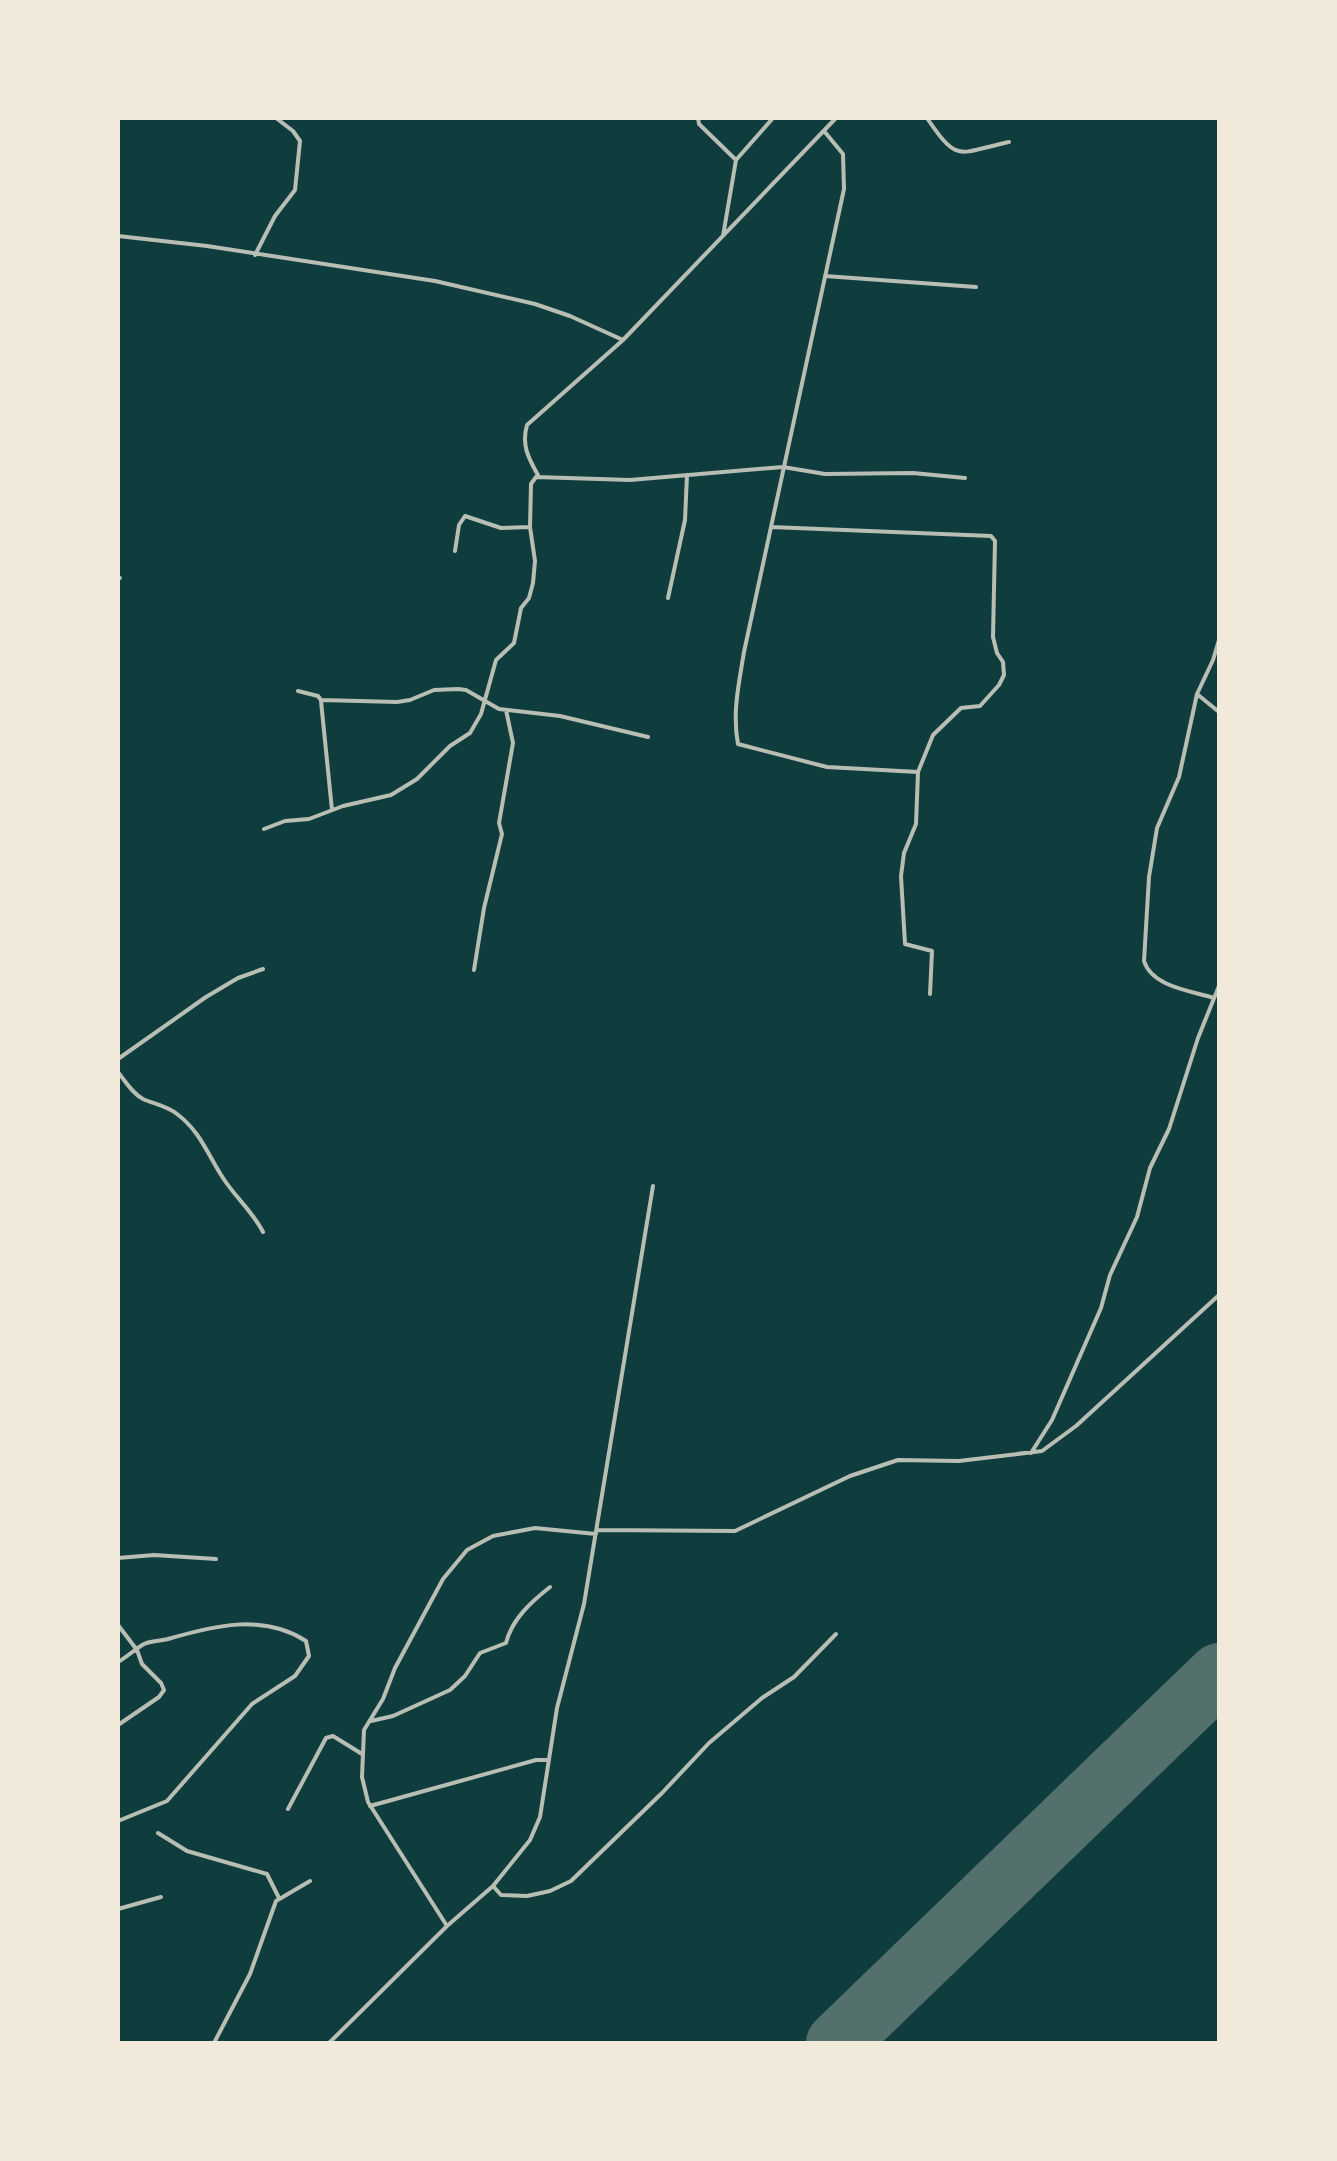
<svg xmlns="http://www.w3.org/2000/svg" width="1337" height="2161" viewBox="0 0 1337 2161" font-family="Poppins,sans-serif">
<style>
.lines{fill:none;stroke-linecap:round;stroke-linejoin:round}
.runway{stroke:#53706d;stroke-width:62}
.minor{stroke:#b8beb3;stroke-width:4}
</style>
<rect width="100%" height="100%" fill="#0f3d3e"/>
<g class="lines">
<path class="runway" d="M837 2043 1219 1674"/>
<path class="minor" d="M698 118 699 124 736 160
M927 118C958 164 958 153 1009 142
M824 131 843 154 844 189 744 652C739 683 732 713 738 744L827 767 918 772
M118 236 207 246 435 281 535 304 570 316 623 340
M723 236 736 160 773 118
M255 255 275 216 295 190 300 141 293 131 276 118
M825 276 976 287
M539 477C529 459 521 446 527 425L623 340 836 118
M771 527 991 536 995 541 993 637 997 653 1003 662 1004 675 999 685 980 706 961 708 933 735 918 772 916 824 904 853 901 876 905 944 932 951 930 994
M455 551 459 525 465 516 501 528 530 527
M118 578H120
M668 598 685 520 687 475
M298 691 318 696 321 700 397 702 410 700 434 690 458 689 466 690 499 709 560 716 648 737
M1197 694 1219 712
M321 701 332 810
M264 829 285 821 309 819 343 806 391 795 417 779 450 746 470 733 481 714 496 660 514 643 521 608 529 598 533 583 535 561 530 527 531 484 536 477 630 480 783 467 825 474 913 473 965 478
M474 970 484 908 502 834 499 823 513 743 506 710
M1214 998C1192 991 1152 987 1144 961L1149 877 1157 828 1179 777 1197 694 1213 660 1219 640
M118 1059 206 997 238 978 263 969
M118 1072C125 1081 132 1093 143 1099 154 1104 167 1106 177 1114 200 1131 208 1155 223 1178 236 1198 253 1212 263 1232
M1031 1453 1052 1420 1101 1308 1110 1275 1137 1217 1150 1168 1169 1129 1198 1038 1219 986
M597 1530 735 1531 850 1476 898 1460 959 1461 1042 1451 1076 1426 1219 1295
M118 1558 154 1555 216 1559
M118 1625 137 1650 142 1664 161 1683 164 1690 159 1697 118 1725
M118 1662C127 1657 135 1649 144 1644 150 1641 160 1641 168 1639 213 1626 262 1613 306 1641L309 1656 295 1676 252 1704 167 1801 118 1821
M371 1721 393 1716 450 1690 465 1676 480 1653 506 1643C512 1619 531 1602 550 1587
M370 1806 536 1760H549
M288 1809 326 1738 333 1736 362 1754
M158 1833 187 1851 267 1874 279 1898
M493 1886 501 1895 527 1896 550 1891 571 1881 662 1793 709 1743 762 1698 794 1677 836 1634
M118 1909 161 1897
M447 1926 368 1802 362 1777 364 1730 383 1699 395 1668 443 1579 467 1550 493 1536 535 1528 596 1534
M214 2043 250 1974 276 1901 310 1881
M329 2043 447 1926 493 1886 530 1840 540 1817 557 1708 584 1604 653 1186"/>
</g>
<rect width="1337" height="2161" fill="none" stroke="#f1e9da" stroke-width="240"/>
</svg>
